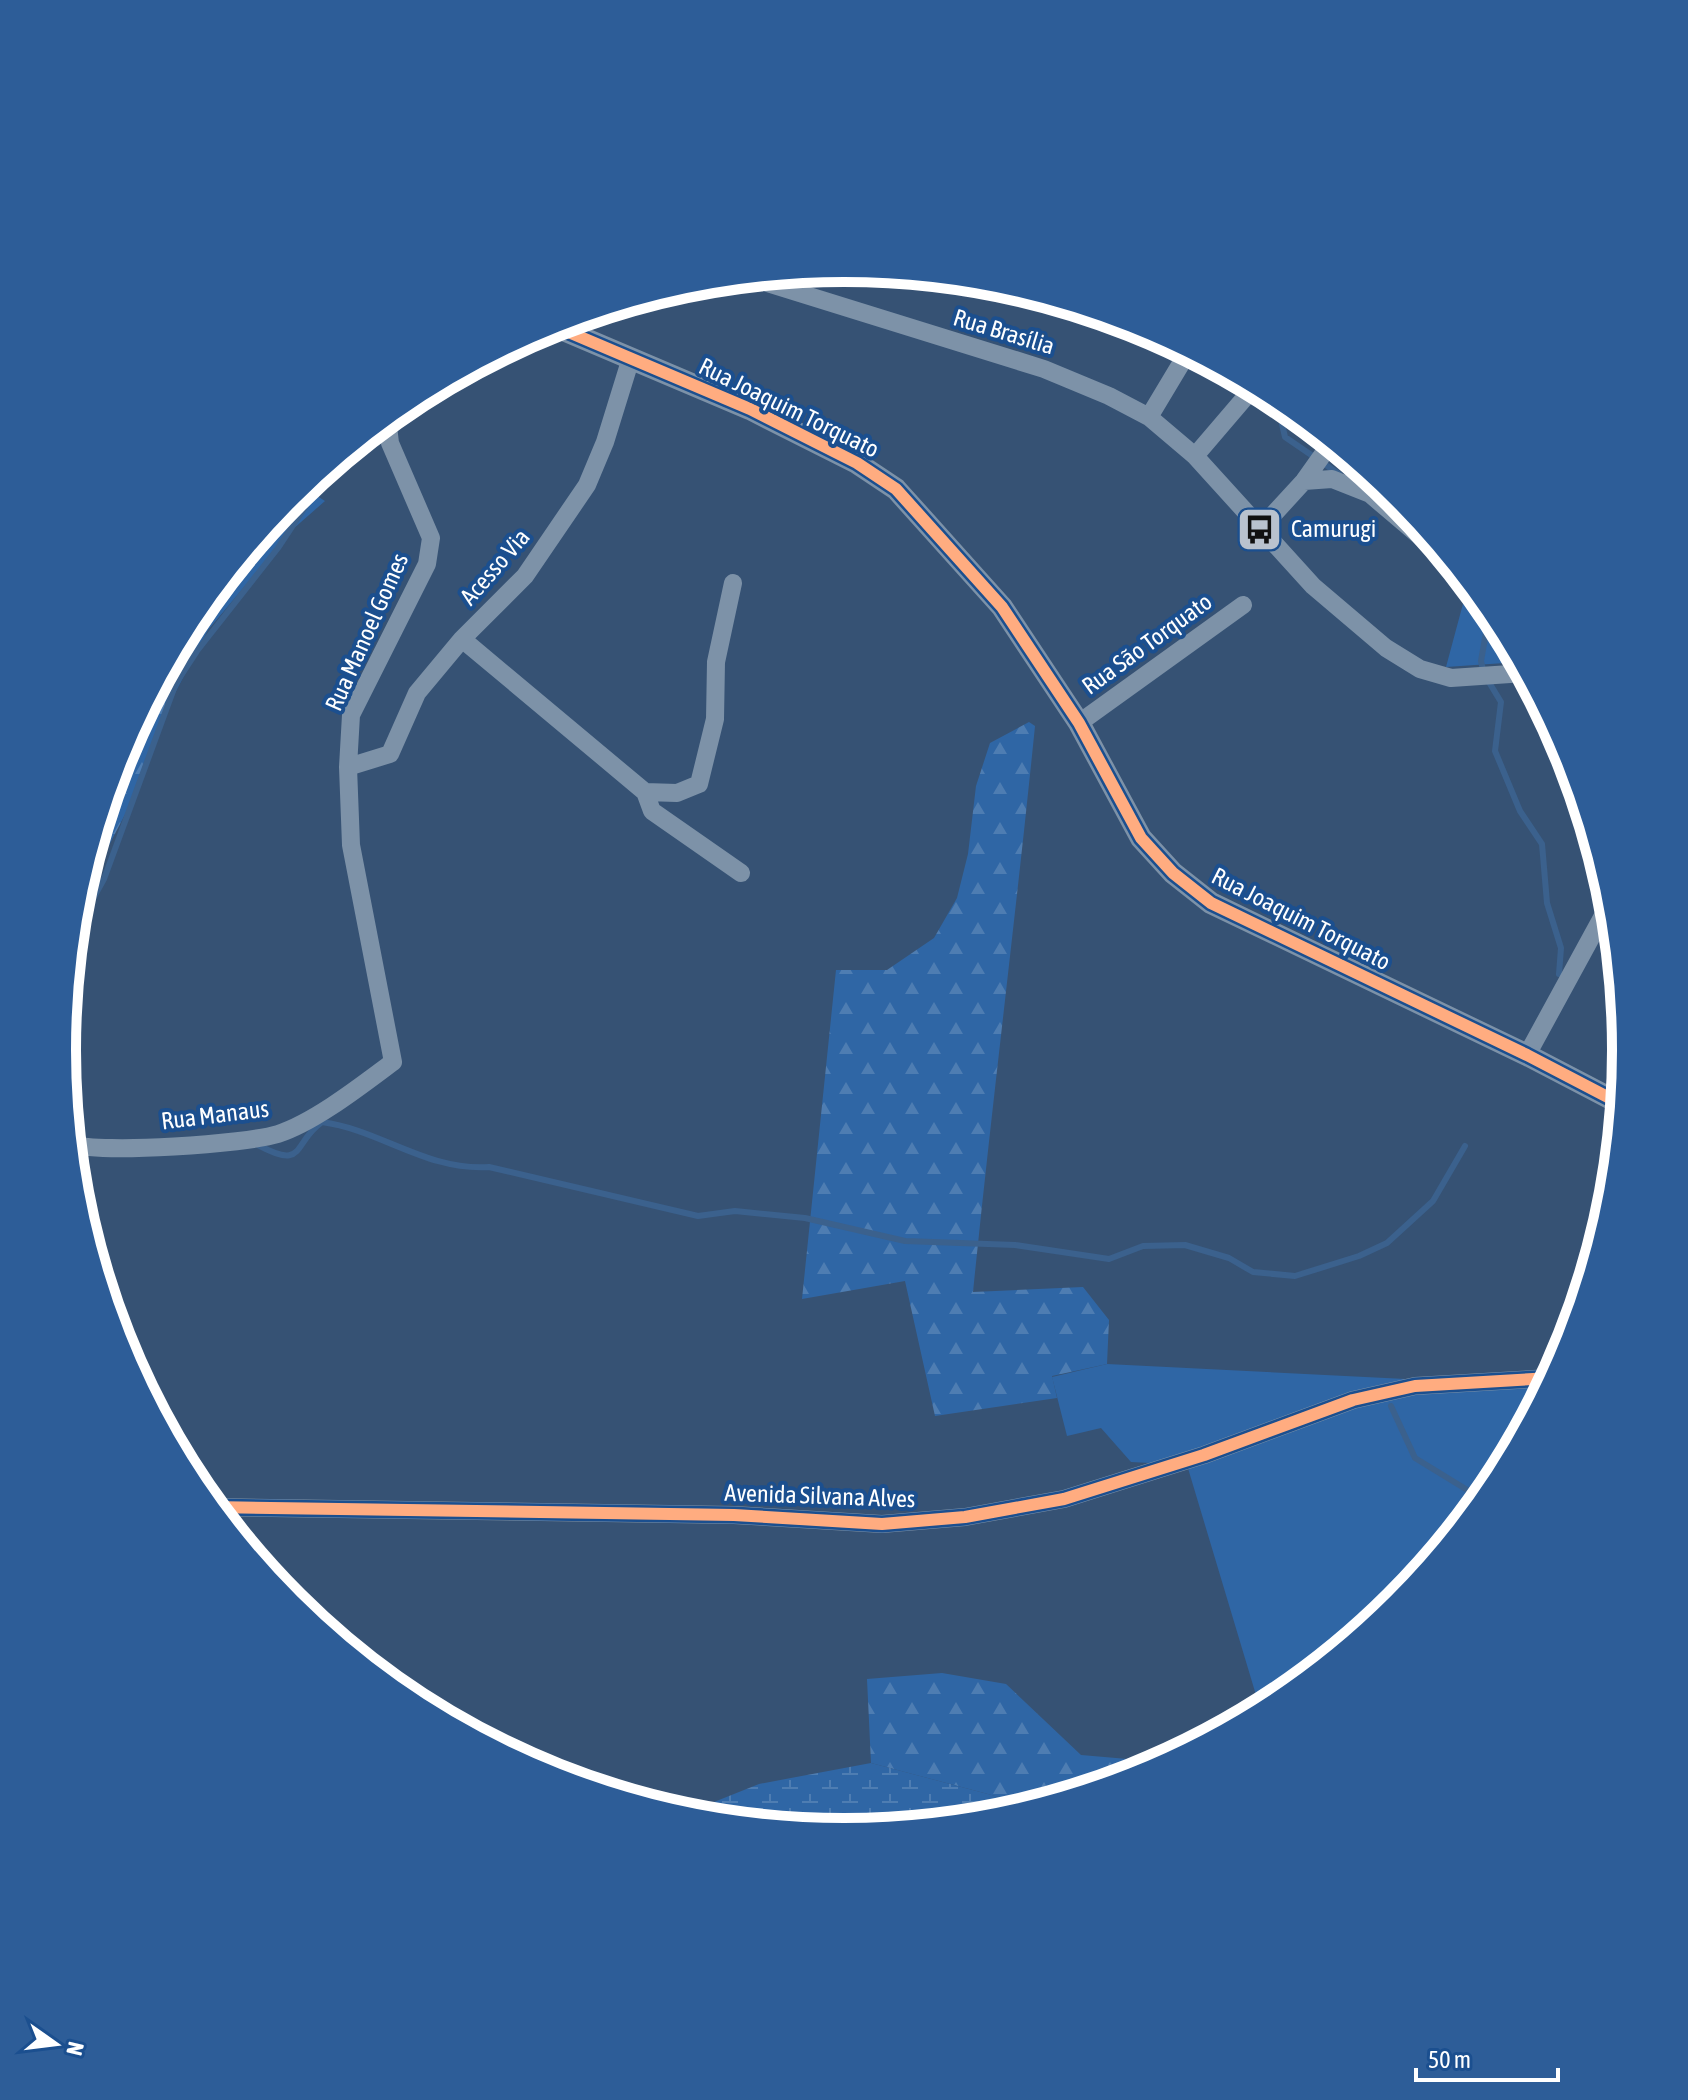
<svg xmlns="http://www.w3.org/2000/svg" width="1688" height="2100" viewBox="0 0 1688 2100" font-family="'Asap Condensed',sans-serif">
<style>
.grass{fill:#2f66a5}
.forest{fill:url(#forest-firs)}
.wetland{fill:url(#wetland-marsh)}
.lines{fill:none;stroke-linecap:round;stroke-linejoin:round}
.stream{stroke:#3b618d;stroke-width:6}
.minor{stroke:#7d92a8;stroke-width:18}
.tertiary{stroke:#7d92a8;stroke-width:22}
.cycleway-casing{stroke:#1b4f8f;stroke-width:17}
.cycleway{stroke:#ffac80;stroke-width:12}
.labels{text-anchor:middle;stroke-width:8;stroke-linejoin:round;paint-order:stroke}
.street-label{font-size:24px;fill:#fff;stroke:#1b4f8f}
.poi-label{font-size:24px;fill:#fff;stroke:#1b4f8f;text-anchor:start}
.rim{fill:none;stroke:#fff;stroke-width:10}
</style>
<defs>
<pattern id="forest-firs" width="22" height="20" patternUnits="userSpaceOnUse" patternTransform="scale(2)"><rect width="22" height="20" fill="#2f66a5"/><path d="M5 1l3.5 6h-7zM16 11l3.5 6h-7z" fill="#4e7db2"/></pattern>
<pattern id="wetland-marsh" width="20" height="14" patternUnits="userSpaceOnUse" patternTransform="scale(2)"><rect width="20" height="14" fill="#2f66a5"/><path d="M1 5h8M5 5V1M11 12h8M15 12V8" fill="none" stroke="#4e7db2"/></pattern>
</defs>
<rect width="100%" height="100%" fill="#365274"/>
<path class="grass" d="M303 487 325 501 293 529 208 630 175 693 158 683 194 615Z
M1473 590 1494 616 1519 662 1446 667 1464 600Z
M1107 1364 1547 1386 1494 1485 1397 1603 1267 1706 1256 1695 1187 1465 1131 1462 1101 1428 1067 1436 1052 1377Z"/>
<path class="forest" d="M158 683 175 693 134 797 76 909 122 750Z
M1029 722 1035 726C1016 915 992 1103 973 1292L1083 1287 1109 1320 1107 1364 1052 1376 1057 1398 935 1416 905 1281 802 1299 836 970H887L934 938 957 898 968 854 976 786 990 743Z
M942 1673 1006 1684 1081 1755 1162 1762 1143 1773 1033 1806 871 1763 867 1679Z
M1256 1695 1267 1706 1181 1752Z"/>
<path class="wetland" d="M871 1763 1033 1806 996 1817 844 1832 691 1817 672 1811 704 1806 759 1784Z"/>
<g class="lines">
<path class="stream" d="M1286 406 1282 424 1285 437 1339 474
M1490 610 1481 661 1484 674 1501 702 1495 751 1520 811 1542 844 1547 903 1561 948 1559 974
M64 1069 85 913 104 879 176 683 197 651 278 548 313 495 318 475
M258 1145C306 1171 292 1143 322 1122 381 1130 426 1171 489 1167L698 1216 735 1211 805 1218 905 1241 1015 1245 1109 1259 1143 1246 1185 1245 1229 1258 1253 1272 1295 1276 1359 1256 1387 1243 1433 1201 1465 1146
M1391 1406 1415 1458 1482 1499"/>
<path class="minor" d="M748 277 1044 369 1109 396 1149 417 1195 456 1313 586 1386 648 1420 669 1451 678 1525 673
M1149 417 1188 352
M1195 456 1254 387
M1304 481 1332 479 1370 494 1449 561
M1260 529 1304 481 1331 443
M462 639 645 792 652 811 741 873
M1079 723 1243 605
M348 767 390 754 417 693 462 639 525 576 587 485 605 442 631 358
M645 792 677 793 699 784 715 719 716 662 733 583
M1527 1055 1611 901
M71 1144C102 1154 246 1144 278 1134 315 1122 362 1085 393 1062L351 845 348 767 351 715 427 564 431 538 390 443 387 418
M212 1507 734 1515 882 1524 965 1517 1064 1499 1204 1455 1353 1400 1415 1386 1551 1378"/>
<path class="tertiary" d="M552 325 750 409 857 463 896 489 1002 607 1079 723 1141 838 1173 873 1211 903 1527 1055 1621 1104"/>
<defs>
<path id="cycleway" d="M552 325 750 409 857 463 896 489 1002 607 1079 723 1141 838 1173 873 1211 903 1527 1055 1621 1104
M212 1507 734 1515 882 1524 965 1517 1064 1499 1204 1455 1353 1400 1415 1386 1551 1378"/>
</defs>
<use href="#cycleway" class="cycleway-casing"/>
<use href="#cycleway" class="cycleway"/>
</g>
<defs>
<symbol id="bus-square" viewBox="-11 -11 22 22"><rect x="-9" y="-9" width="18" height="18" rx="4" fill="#b9c2ce" stroke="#1b4f8f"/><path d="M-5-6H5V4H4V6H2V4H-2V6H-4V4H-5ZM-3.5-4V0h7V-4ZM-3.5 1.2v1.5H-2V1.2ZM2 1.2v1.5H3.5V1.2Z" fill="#111"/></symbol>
</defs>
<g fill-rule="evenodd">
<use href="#bus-square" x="1234" y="504" width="51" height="51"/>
</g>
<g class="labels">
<g class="street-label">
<text transform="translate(1004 332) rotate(17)" y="8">Rua Brasília</text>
<text transform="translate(789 408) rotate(26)" y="8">Rua Joaquim Torquato</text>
<text transform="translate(495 567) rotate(-49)" y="8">Acesso Via</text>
<text transform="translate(367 632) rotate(-66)" y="8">Rua Manoel Gomes</text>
<text transform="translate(1147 644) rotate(-36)" y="8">Rua São Torquato</text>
<text transform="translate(1301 919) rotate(27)" y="8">Rua Joaquim Torquato</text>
<text transform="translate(215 1115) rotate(-7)" y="8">Rua Manaus</text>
<text transform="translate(820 1496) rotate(2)" y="8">Avenida Silvana Alves</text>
</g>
<g class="poi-label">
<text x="1291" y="537">Camurugi</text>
</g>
</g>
<path d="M0 0H1688V2100H0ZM76 1050a768 768 0 1 1 1536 0a768 768 0 1 1-1536 0Z" fill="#2d5d98" fill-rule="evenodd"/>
<path class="rim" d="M76 1050a768 768 0 1 1 1536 0a768 768 0 1 1-1536 0Z"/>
<g transform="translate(56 2044) rotate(104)" stroke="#1b4f8f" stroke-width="6" paint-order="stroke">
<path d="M0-6L14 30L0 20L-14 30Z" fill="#ffffff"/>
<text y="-12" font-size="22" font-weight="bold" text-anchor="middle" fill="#ffffff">N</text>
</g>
<path d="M1416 2068v12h142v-12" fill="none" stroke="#ffffff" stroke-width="4"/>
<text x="1428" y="2068" font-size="24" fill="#ffffff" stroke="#1b4f8f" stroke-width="6" paint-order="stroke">50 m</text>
</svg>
